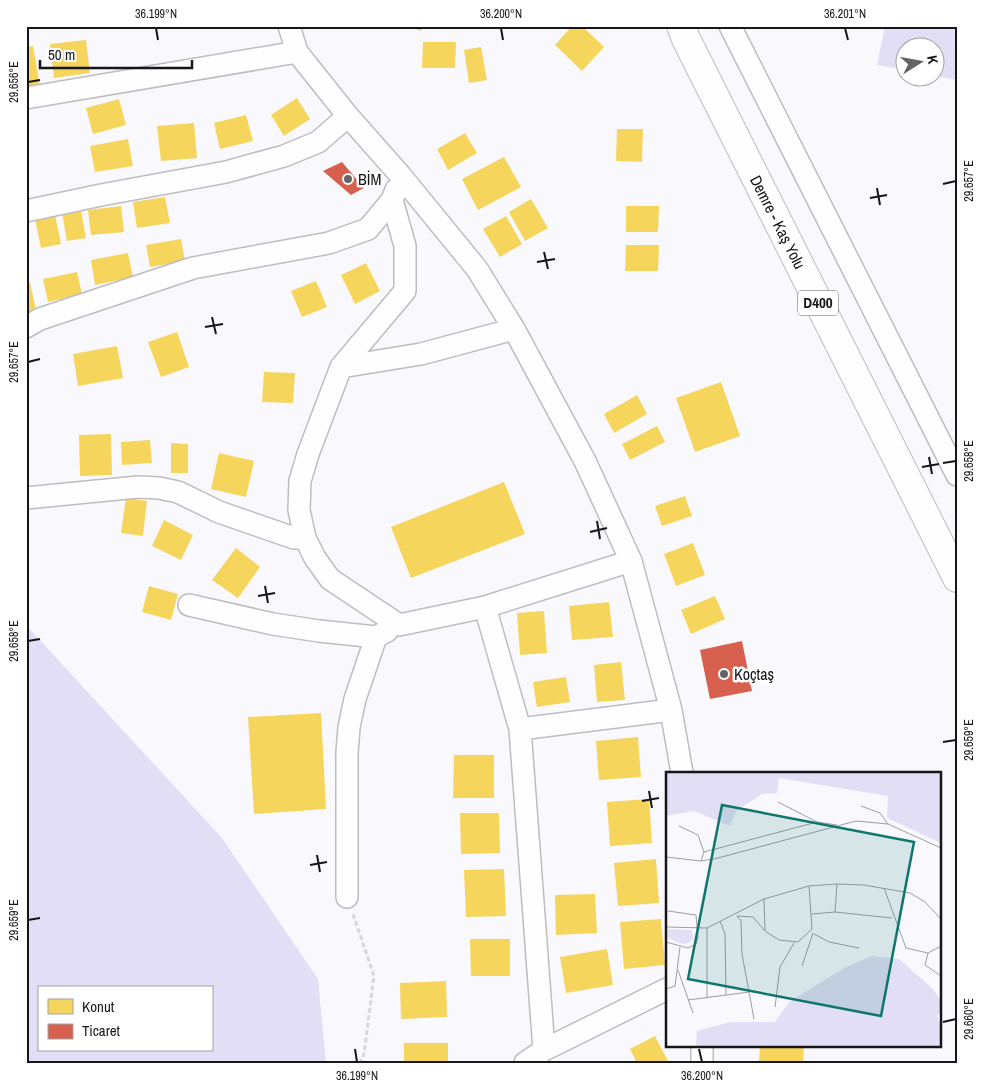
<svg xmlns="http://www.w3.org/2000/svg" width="983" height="1089" viewBox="0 0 983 1089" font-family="'Archivo Narrow',sans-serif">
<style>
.green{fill:#e2def5;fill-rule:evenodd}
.homes{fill:#f6d55c}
.shops{fill:#d6604d}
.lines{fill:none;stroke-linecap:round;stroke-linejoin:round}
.minor-casing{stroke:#bdbdc0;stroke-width:24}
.highway-casing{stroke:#bdbdc0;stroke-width:30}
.path{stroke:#d8d8d8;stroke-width:3;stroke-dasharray:5 2.5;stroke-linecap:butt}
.minor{stroke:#fefeff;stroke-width:21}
.highway{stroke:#fefeff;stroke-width:28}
.ticks{fill:none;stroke:#161618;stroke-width:2}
.poi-dot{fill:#656568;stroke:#fff;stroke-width:2}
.labels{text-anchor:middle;stroke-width:5;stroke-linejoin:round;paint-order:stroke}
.shield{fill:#fff;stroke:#5c5c5d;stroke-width:1}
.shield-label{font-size:15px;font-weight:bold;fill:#161618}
.poi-label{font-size:16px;fill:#161618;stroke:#fff;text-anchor:start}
.street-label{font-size:16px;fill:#161618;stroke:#fff}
.inset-road{fill:none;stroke:#9e9ea1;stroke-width:1}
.view{fill:#0f766e;fill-opacity:0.15;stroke:#0f766e;stroke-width:2.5}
.inset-edge{fill:none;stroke:#161618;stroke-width:2.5}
.neatline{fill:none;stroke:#161618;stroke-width:2}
.ticks-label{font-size:12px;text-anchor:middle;fill:#161618}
</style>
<rect width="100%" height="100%" fill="#f9f8fd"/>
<path class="green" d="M885 26H957V80L936 76V48H906L905 70 877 65Z
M26 625 222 838 318 979 326 1063H26ZM39 988H211V1050H39Z"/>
<path class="homes" d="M407 26H423L421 31Z
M572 26H582L604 47 582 71 555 45Z
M86 40 90 73 54 78 50 44Z
M423 42H456L455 68H422Z
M33 46 40 86 26 88V47Z
M481 47 487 80 469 83 464 50Z
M297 98 310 119 284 136 271 115Z
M119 99 126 125 93 134 86 108Z
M246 115 253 141 220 149 214 123Z
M194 123 197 158 161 161 157 126Z
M617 129H643L642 162 616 161Z
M465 133 477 153 448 170 437 149Z
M128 139 133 166 95 172 90 146Z
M504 157 521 187 478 210 462 179Z
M165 197 170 223 137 228 133 202Z
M531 199 548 228 525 241 509 212Z
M121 206 124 232 91 235 88 210Z
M626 206H659L658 232H626Z
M81 210 86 238 67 241 62 213Z
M55 215 61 244 41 248 35 219Z
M506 216 522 244 500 257 483 229Z
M181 239 185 261 150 267 146 245Z
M626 245H659L658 271H625Z
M128 253 133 277 95 285 91 260Z
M366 263 380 291 355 304 341 275Z
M77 272 82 294 48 302 43 279Z
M316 281 327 307 302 317 291 291Z
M30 282 36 310 26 312V283Z
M177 332 189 367 161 377 148 342Z
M117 346 123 378 78 386 73 354Z
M264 372 295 373 293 403 262 402Z
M721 382 740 436 695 452 676 398Z
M637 395 647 414 614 433 604 414Z
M657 426 665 442 630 460 622 444Z
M111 434 112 475 80 476 79 435Z
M150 440 152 463 122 465 121 442Z
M171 443 188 444V473H171Z
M219 453 254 461 246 497 211 489Z
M504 482 525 534 411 578 391 527Z
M685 496 692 516 662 526 655 506Z
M126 498 147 501 143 536 121 533Z
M164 520 193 535 181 560 152 546Z
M693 543 705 575 676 586 664 554Z
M236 548 260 567 238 598 212 580Z
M149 586 178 594 171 620 142 612Z
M715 596 725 619 691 634 681 610Z
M609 602 613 637 572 640 569 606Z
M544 611 547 653 520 655 517 613Z
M621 662 625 700 597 702 594 665Z
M566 677 570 702 537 707 533 682Z
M321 713 326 809 254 814 248 717Z
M638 737 641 777 599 780 596 741Z
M454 755H494V798H453Z
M649 799 652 843 610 846 607 802Z
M460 813H499L500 853 461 854Z
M656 859 659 903 618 906 614 863Z
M504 869 506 916 466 917 464 870Z
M595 894 597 933 556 935 555 895Z
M661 919 665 965 624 969 620 922Z
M470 939H510V976H471Z
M607 949 613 985 566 993 560 957Z
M446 981 447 1017 401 1019 400 983Z
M655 1036 669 1063H637L630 1049Z
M404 1043H448V1063H404Z
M760 1045H804L803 1063H759Z"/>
<path class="shops" d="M342 162 364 188 351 195 323 171Z
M742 641 752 691 710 699 700 650Z"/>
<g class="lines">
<defs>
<path id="minor" d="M289 26 297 52 348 116 401 176 477 269 514 329 585 461 631 561 671 710 682 773
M730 26 957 475
M26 98 297 52
M392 200 405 246V291L341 367 308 454 300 481 299 510 305 538 315 558 330 579 399 625 485 607 631 561
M26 211 101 195 226 172 284 156 318 142 348 116
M26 327 40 319 193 268 329 243 368 229 392 200 396 190
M341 367 421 354 514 329
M26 498 138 487 159 488 178 492 219 512 294 538H305
M189 605 273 624 319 631 376 637 387 631
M485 607 520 729 544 1050
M520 729 671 710
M347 897V753L349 727 355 699 376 637
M525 1063 544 1050 667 989
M702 1063V1045"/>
<path id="highway" d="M681 26 686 39 957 578"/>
</defs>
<use href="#minor" class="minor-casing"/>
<use href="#highway" class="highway-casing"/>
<path class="path" d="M353 914 374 976 364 1054 360 1063"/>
<use href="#minor" class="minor"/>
<use href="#highway" class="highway"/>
</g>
<path class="ticks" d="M156 28 158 40M501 28 503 40M845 28 848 40M28 82 40 80M943 184 956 181M877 188 880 205M870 198 887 195M544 252 548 269M537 262 555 259M212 317 216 334M205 327 223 324M28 362 40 359M929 457 932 474M943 463 956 461M922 467 939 464M597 521 600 539M590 532 607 528M265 586 268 603M258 596 275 593M28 641 40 639M943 742 956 740M649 791 652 808M642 801 659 798M317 855 320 872M310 865 327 862M28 920 40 918M943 1022 956 1019M355 1049 357 1062M699 1049 702 1062"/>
<g class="poi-dot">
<circle cx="348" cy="179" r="5"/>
<circle cx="724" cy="674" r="5"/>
</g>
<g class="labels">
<rect class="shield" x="798" y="290.5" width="40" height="25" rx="4"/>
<g class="shield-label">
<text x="818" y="308">D400</text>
</g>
<g class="poi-label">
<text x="358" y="185">BİM</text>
<text x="734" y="680">Koçtaş</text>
</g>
<g class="street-label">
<text transform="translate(778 222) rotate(63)" y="6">Demre - Kaş Yolu</text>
</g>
</g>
<g transform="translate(666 772)">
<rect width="275" height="275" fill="#f9f8fd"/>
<path d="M0 0H275V71L221 46 222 24 113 6 111 21 96 22 70 39 64 54 28 39 0 44ZM2 157 26 158 27 168 20 172 12 171 1 165ZM206 184 233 187 266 216 275 229V240L271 244 275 254V275H30L31 259 64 250H109L123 230 178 196Z" fill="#e2def5"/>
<path class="inset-road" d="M112 30 151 50M195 34 214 41 222 52M13 54 32 63 38 80 35 89M38 80 151 50 171 53M0 85 35 89 52 86 190 49 222 52 275 76M218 116 240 176 262 181 275 174M98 127 99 159M169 140 171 112M146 142 169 140 226 146M71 144 87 145 99 159 113 168 132 170 146 157 143 114M71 144 75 149 76 182 88 247M54 149 59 162 60 223M0 155 41 156 98 127 143 114 171 112 198 113 244 121 259 130 275 147M148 162 163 170 193 176M0 170 22 176 30 172 32 165 30 143 2 139M262 181 259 193 275 204M136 194 147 161M12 198 27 241M0 217 9 214 14 175M41 225V156M22 228 83 220M109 235 114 195 128 171"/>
<path class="view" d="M56 33 248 70 215 244 22 207Z"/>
<rect width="275" height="275" class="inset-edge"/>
</g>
<rect width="983" height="1089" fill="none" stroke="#ffffff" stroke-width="55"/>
<rect x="38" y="986" width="175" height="65" fill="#ffffff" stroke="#a2a2a3"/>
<rect x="48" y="999" width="25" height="15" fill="#f6d55c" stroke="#a2a2a3"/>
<text x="82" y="1012" font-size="15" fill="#161618">Konut</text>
<rect x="48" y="1024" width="25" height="15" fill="#d6604d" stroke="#a2a2a3"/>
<text x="82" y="1036" font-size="15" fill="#161618">Ticaret</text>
<g transform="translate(920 62) rotate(79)"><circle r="24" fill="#ffffff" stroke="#a2a2a3"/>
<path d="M0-4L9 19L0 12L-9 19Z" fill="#656568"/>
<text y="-8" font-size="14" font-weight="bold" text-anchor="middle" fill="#161618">K</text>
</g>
<path d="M40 60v8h152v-8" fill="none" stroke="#161618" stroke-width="2.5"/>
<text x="48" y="60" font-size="15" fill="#161618" stroke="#ffffff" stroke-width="4" paint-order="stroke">50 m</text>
<rect x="28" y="28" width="928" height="1034" class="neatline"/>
<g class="ticks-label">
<text x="156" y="18">36.199°N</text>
<text x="501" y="18">36.200°N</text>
<text x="845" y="18">36.201°N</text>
<text transform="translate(14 82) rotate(-90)" y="4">29.656°E</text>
<text transform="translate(969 181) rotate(-90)" y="4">29.657°E</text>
<text transform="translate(14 362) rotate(-90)" y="4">29.657°E</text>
<text transform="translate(969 461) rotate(-90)" y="4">29.658°E</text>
<text transform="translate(14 641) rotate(-90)" y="4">29.658°E</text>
<text transform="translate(969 740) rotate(-90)" y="4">29.659°E</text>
<text transform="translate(14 920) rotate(-90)" y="4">29.659°E</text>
<text transform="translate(969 1019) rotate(-90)" y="4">29.660°E</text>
<text x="357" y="1080">36.199°N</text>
<text x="702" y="1080">36.200°N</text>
</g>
</svg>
